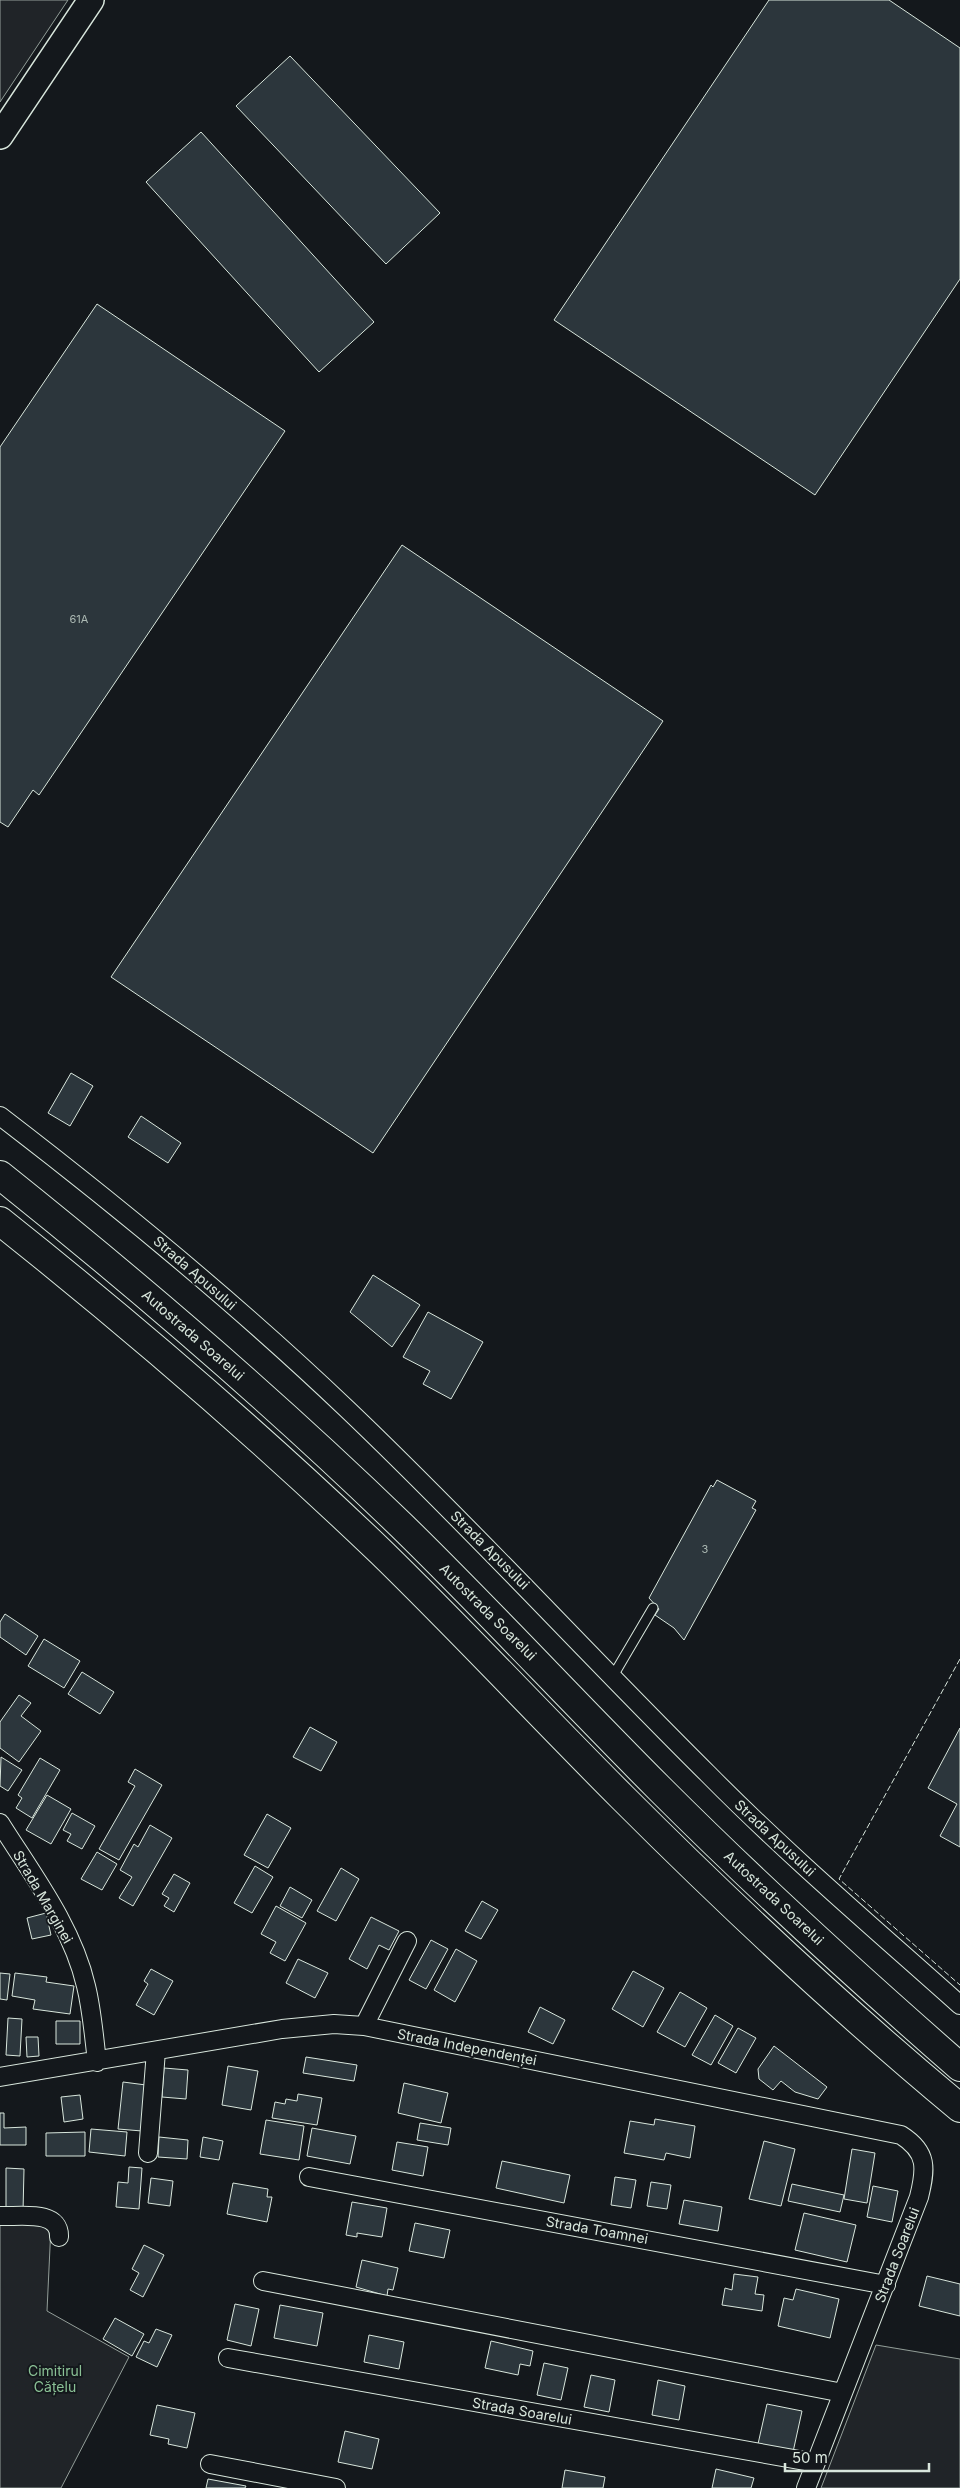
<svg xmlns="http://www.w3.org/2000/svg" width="960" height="2488" viewBox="0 0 960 2488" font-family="Inter,sans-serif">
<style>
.green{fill:#202428;stroke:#939e99}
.building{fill:#2c363c;stroke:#d8e6dc}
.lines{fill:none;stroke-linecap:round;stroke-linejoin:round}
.lane-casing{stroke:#d8e6dc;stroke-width:11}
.street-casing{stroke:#d8e6dc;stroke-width:20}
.secondary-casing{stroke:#d8e6dc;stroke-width:28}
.highway-casing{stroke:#d8e6dc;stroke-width:30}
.lane{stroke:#14181c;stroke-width:9}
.street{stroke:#14181c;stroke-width:18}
.secondary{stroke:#14181c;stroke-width:25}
.highway{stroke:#14181c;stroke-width:28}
.fence{stroke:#d8e6dc;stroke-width:1;stroke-dasharray:6 2.5;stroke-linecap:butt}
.labels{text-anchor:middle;stroke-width:4;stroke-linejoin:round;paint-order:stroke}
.number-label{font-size:11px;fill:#adbab4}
.street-label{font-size:14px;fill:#d8e6dc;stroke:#14181c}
.park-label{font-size:14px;fill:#8ac095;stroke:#14181c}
</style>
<rect width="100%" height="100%" fill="#14181c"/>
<path class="green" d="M0 0H68L0 102Z
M0 2223 51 2226 47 2311 129 2357 61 2488H0Z
M876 2345 960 2359V2488H821Z"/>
<path class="building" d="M769 0H889L960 48V279L815 495 554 320Z
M290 56 440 213 386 264 236 106Z
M201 132 374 322 319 372 146 182Z
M97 304 285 431 39 795 33 790 8 827 0 822V447Z
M402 545 663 721 373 1153 111 977Z
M71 1073 93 1086 70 1126 48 1113Z
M141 1116 181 1143 168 1163 128 1137Z
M373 1275 420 1305 392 1347 350 1312Z
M428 1312 483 1342 451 1399 423 1384 430 1371 403 1357Z
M717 1480 756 1501 752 1508 756 1510 684 1640 674 1628 655 1615 659 1609 649 1598 711 1485 713 1487Z
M5 1614 38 1636 26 1655 0 1637V1622Z
M44 1639 80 1661 64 1688 28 1666Z
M82 1672 114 1692 100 1714 68 1694Z
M19 1695 31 1703 21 1716 41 1731 19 1762 0 1748V1722Z
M310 1727 337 1742 321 1771 293 1757Z
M960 1728V1847L940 1836 957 1804 928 1788Z
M1 1757 22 1770 8 1791 0 1786Z
M40 1758 60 1770 32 1818 16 1808 22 1798 18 1795Z
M135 1769 162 1785 119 1860 99 1849 135 1786 128 1782Z
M47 1795 71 1809 51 1844 26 1830Z
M72 1813 95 1826 82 1849 67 1841 71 1834 63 1830Z
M267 1814 291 1828 268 1868 244 1855Z
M150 1825 172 1838 133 1906 119 1898 132 1877 120 1870 134 1844 138 1847Z
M97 1852 117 1864 102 1890 81 1879Z
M255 1866 273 1877 252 1913 234 1903Z
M341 1868 359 1879 336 1921 317 1911Z
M174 1874 190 1883 174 1912 164 1906 169 1898 162 1894Z
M290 1887 312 1900 302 1918 280 1906Z
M482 1901 498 1910 481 1939 465 1931Z
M276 1906 306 1923 285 1961 270 1953 276 1942 261 1934Z
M46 1913 51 1935 32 1939 27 1918Z
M371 1917 399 1931 389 1950 379 1945 367 1969 349 1959Z
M431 1940 448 1949 426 1989 409 1980Z
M456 1949 477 1961 455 2002 434 1990Z
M298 1959 328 1973 315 1998 286 1983Z
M151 1969 173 1981 154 2015 136 2005 148 1984 144 1981Z
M633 1971 664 1988 643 2027 612 2009Z
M0 1973 10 1974 7 2000 0 1999Z
M15 1973 47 1977 46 1982 74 1986 70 2014 33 2009 35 2000 12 1996Z
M680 1992 707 2008 685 2047 657 2032Z
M540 2007 565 2020 553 2044 528 2032Z
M715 2015 733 2026 711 2065 692 2055Z
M8 2018 22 2019 20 2056 6 2055Z
M56 2021H80V2044H56Z
M738 2028 756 2038 736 2073 718 2063Z
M26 2037H38L39 2056 27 2057Z
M774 2046 827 2087 818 2099 795 2092 781 2081 773 2090 759 2079 758 2069Z
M306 2057 357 2065 354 2081 303 2073Z
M228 2066 258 2071 251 2110 222 2105Z
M164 2068 188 2070 186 2099 162 2097Z
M123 2082 146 2085 142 2131 118 2129Z
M404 2083 448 2093 441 2123 398 2113Z
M298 2094 322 2098 317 2125 272 2118 275 2102 285 2104 286 2099 297 2101Z
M80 2095 83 2119 64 2122 61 2097Z
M0 2113H4V2128L26 2127V2145H0Z
M655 2119 695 2126 690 2158 666 2153 664 2160 624 2153 630 2121 654 2125Z
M266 2120 304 2126 299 2160 260 2154Z
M420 2123 451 2128 448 2145 417 2140Z
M312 2128 356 2136 350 2164 307 2156Z
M91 2129 127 2132 125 2156 89 2152Z
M85 2132V2156H46V2133Z
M159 2137 188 2140 187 2159 158 2157Z
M203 2137 223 2141 219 2160 200 2157Z
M764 2141 795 2149 781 2206 749 2199Z
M397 2142 428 2147 423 2176 392 2170Z
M852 2149 875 2153 867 2203 844 2199Z
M502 2161 570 2175 564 2203 496 2188Z
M129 2167 142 2168 139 2209 116 2207 118 2182 128 2183Z
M6 2168 24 2169 23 2212H6Z
M615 2177 636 2180 631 2208 611 2205Z
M151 2178 173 2181 170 2206 148 2203Z
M651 2182 671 2185 667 2209 647 2206Z
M233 2183 268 2189 267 2197H272L267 2222 227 2214Z
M792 2184 844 2195 840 2212 788 2201Z
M873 2186 898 2191 892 2222 867 2217Z
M684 2200 722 2207 718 2231 679 2224Z
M352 2202 387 2208 382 2237 357 2233V2237L346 2235Z
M804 2213 856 2225 847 2262 795 2250Z
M415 2223 450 2230 444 2258 409 2251Z
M144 2245 164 2255 143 2297 130 2290 139 2273 132 2269Z
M362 2260 398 2268 393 2290 388 2289 387 2296 356 2287Z
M734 2274 758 2277 755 2294 764 2295 762 2311 722 2305 725 2288 732 2290Z
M927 2276 960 2284V2316L919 2306Z
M796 2289 839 2299 830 2338 778 2326 784 2298 793 2300Z
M235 2304 259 2309 251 2346 227 2340Z
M280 2305 323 2313 317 2346 274 2338Z
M115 2318 144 2334 132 2356 103 2339Z
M156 2329 172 2335 157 2367 136 2357 144 2341 149 2343Z
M369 2335 404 2342 399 2369 364 2362Z
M491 2341 533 2351 530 2366 520 2364 518 2375 485 2368Z
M544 2363 568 2368 561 2400 537 2395Z
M591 2375 615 2380 609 2412 584 2407Z
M658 2380 685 2386 679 2420 652 2415Z
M767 2404 802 2411 793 2452 758 2444Z
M157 2405 195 2413 187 2448 168 2444 169 2439 150 2435Z
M345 2431 379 2439 372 2469 338 2462Z
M716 2469 754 2478 751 2488H712Z
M565 2470 605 2477 603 2488H562Z
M208 2479 246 2486 245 2488H206Z"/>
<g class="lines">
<defs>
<path id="lane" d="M613 1676 653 1608"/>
<path id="street" d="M0 1116C120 1208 237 1304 347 1409 471 1527 586 1653 708 1774 788 1855 875 1929 960 2005
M0 1823C32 1874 72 1926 86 1986 92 2010 94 2037 97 2062
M364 2026 407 1941
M0 2077 282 2029 334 2024 364 2026 901 2135C928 2152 926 2169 919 2197L806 2488
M148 2153 156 2051
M309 2177 886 2285
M0 2216C19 2217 60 2209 59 2237
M263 2281 843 2393
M228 2358 816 2463
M210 2464 336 2488"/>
<path id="secondary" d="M0 136 91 0"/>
<path id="highway" d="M0 1175C139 1286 274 1402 402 1526 490 1612 573 1702 660 1789 757 1886 857 1977 960 2067
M0 1221C132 1326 260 1436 382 1553 464 1633 541 1716 622 1797 730 1905 842 2010 960 2108"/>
</defs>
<use href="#lane" class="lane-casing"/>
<use href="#street" class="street-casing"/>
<use href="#secondary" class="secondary-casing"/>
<use href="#highway" class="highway-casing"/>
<use href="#lane" class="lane"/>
<use href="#street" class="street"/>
<use href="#secondary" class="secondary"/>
<use href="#highway" class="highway"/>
<path class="fence" d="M960 1659 839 1879 960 1985"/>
</g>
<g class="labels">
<g class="number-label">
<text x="79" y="623">61A</text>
<text x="705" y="1553">3</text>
</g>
<g class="street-label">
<text transform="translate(195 1273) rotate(41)" y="5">Strada Apusului</text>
<text transform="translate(193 1335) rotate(41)" y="5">Autostrada Soarelui</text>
<text transform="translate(490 1550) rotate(45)" y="5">Strada Apusului</text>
<text transform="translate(488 1612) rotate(45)" y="5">Autostrada Soarelui</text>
<text transform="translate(775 1838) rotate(43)" y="5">Strada Apusului</text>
<text transform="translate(43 1897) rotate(60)" y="5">Strada Marginei</text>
<text transform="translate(774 1898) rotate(43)" y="5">Autostrada Soarelui</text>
<text transform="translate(467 2047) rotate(11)" y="5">Strada Independenței</text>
<text transform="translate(597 2230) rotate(10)" y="5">Strada Toamnei</text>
<text transform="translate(897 2255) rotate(-69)" y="5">Strada Soarelui</text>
<text transform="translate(522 2411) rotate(10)" y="5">Strada Soarelui</text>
</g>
<g class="park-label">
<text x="55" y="2376">Cimitirul<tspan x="55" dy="16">Cățelu</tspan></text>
</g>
</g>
<path d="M785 2463v8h144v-8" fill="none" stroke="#d8e6dc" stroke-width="2.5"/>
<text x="792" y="2463" font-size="15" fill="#d8e6dc" stroke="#14181c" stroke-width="4" paint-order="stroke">50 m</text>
</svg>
